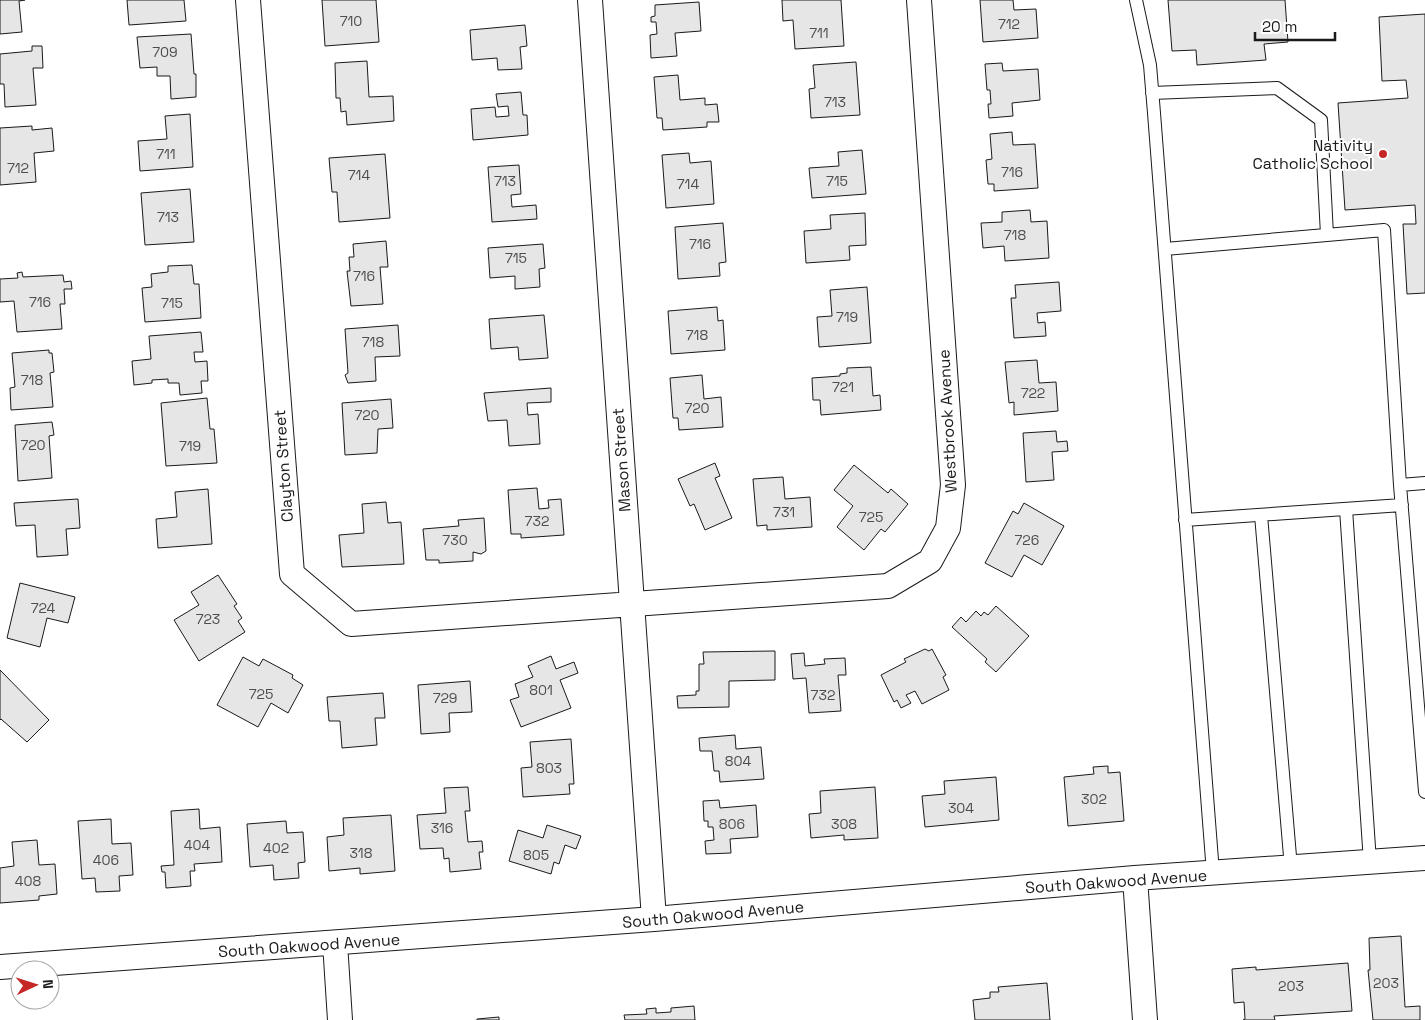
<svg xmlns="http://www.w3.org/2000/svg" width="1425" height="1020" viewBox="0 0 1425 1020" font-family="'Space Grotesk',sans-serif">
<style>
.building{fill:#e6e6e6;stroke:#1a1a1a}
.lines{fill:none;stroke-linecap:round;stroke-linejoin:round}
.service-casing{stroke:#1a1a1a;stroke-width:14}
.minor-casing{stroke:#1a1a1a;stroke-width:26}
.service{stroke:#fff;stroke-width:12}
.minor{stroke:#fff;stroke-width:24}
.poi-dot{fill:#c62828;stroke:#fff;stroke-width:2}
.labels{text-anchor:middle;stroke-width:4;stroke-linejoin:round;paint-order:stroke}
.number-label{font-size:14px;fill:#4d4d4d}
.poi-label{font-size:16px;fill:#1a1a1a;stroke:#fff;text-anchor:end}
.street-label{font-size:16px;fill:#1a1a1a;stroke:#fff}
</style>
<rect width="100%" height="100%" fill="#fff"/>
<path class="building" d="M0 0H25L19 1 22 32 0 34Z
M127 0H184L186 21 129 25Z
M322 0H376L379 42 325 46Z
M782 0H841L844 46 795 49 793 20 783 21Z
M980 0H1013L1014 10 1036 9 1038 38 983 42Z
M1168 0H1285L1288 42 1264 44 1266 60 1197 65 1196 50 1172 51Z
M699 2 701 31 675 33 677 56 651 58 650 35 657 34 656 22H651V17L655 16V5Z
M1425 14V293L1407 294 1403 224H1416L1415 205 1345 210 1338 103 1408 98 1406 80 1382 81 1379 17Z
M525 25 527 46 520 47 522 69 498 70 497 58 472 60 470 30Z
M191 34 194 74H196V97L171 99 170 76H157V67L140 68 137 37Z
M32 46H42L43 68H33L36 105 5 107 4 84H0V54L32 51Z
M367 61 369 97 393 96 394 121 347 125 346 111 341 112 340 98H336L335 63Z
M856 62 860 115 811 118 809 89 815 88 813 65Z
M1002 63 1003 71 1038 69 1040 100 1012 103 1013 116 989 118 988 104H991L990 90H987L985 64Z
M678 75 680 100 705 98V105L717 104 719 122H707V127L663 130 662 118H657L654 77Z
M521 92 523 115H527L528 135 473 140 471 109 495 107 496 117 509 116 508 106 498 107 496 94Z
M190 114 193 167 140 171 138 141 167 139 165 116Z
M32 126V130L52 128 54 151 34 153 36 182 0 185V128Z
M1012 132 1013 145 1035 144 1038 188 994 191V184H988L986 160 992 159 990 134Z
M862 150 866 194 812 198 809 168 839 166 838 152Z
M689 153 690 163 711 161 714 204 666 208 662 155Z
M385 154 390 218 339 222 337 192H332L329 158Z
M519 165 521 194 511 195 512 207 536 205 537 219 492 222 488 167Z
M190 189 194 242 145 245 141 193Z
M1030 210 1031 222 1047 221 1049 258 1005 261 1004 246 983 248 981 223 1002 222V212Z
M865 213 866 245 849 246 850 260 806 263 804 231 831 229 830 215Z
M723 223 726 262 719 263 720 276 678 279 675 227Z
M386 241 388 267H380L383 304 351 306 347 271H350L349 257H354L353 244Z
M543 244 545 268 539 269 540 287 515 289V276L490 278 488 248Z
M192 265 194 284H199L201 318 145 322 142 288 152 287 151 274 168 272V266Z
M22 272 23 277 63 275 64 282 71 281 72 289H64L65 304H60L62 329 17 332 14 301 0 302V279L18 278 17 273Z
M1059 282 1061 311 1037 313 1038 323 1045 322 1046 336 1014 338 1011 298H1016L1015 285Z
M867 287 871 343 819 347 817 317 832 316 830 290Z
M717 307 718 321 723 320 725 350 671 354 668 311Z
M544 315 548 358 519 360 518 347 491 349 489 319Z
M398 325 400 356 375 357 376 381 348 383 345 375 348 373 345 329Z
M201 332 203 352H194L195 362 207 361 208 381H201L202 393 180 395 179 383H168V379L152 380V383L134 385 132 361 151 359 149 336Z
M49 350V353H52L54 372 50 373 53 407 11 410 10 388 15 387 12 353Z
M1037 360 1039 383 1056 382 1058 411 1014 415V402L1009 403 1005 362Z
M871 367 873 396 880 395 881 410 821 415 820 400H813L812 378 840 376V374L847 373V368Z
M702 375 704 399 721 397 723 427 679 430 678 418H673L670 378Z
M551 388V402L527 403 528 415 538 414 540 444 509 446 507 420 488 421 484 393Z
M207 398 210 429H214L217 463 166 466 161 403Z
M391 399 393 428 378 429 377 453 345 455 342 403Z
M52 422 54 435 49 436 52 478 18 481 15 425Z
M1056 431 1057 442 1067 441 1068 451 1052 452 1054 480 1026 482 1023 433Z
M715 463 720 476 715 478 732 518 705 530 694 504 690 506 678 479Z
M854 465 888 493 891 489 908 504 885 532 881 529 864 550 837 527 853 506 834 490Z
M783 477 785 499 810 497 812 527 767 530V525L757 526 753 479Z
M537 488 539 509 549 508 548 500 561 499 564 535 521 538V534H511L508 490Z
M208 489 212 544 158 548 156 519 177 517 175 492Z
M78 499 80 528 66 529 68 555 37 557 35 525 16 526 14 503Z
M386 502 388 523 401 522 404 564 342 567 339 535 364 533 362 504Z
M1024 503 1064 526 1042 565 1024 555 1012 577 985 563 1013 511 1018 514Z
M484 518 486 551 481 554 473 552V561L439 563V560H426L423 529 459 526 458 520Z
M218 575 237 604 234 606 242 618 238 621 245 632 199 661 174 620 199 605 191 592Z
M20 583 75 597 68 623 47 618 40 647 7 638Z
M996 606 1029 636 996 672 985 662 987 659 952 627 961 617 966 622 976 611 981 616 984 612 988 615Z
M925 649 929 651 932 649 946 675 943 677 949 690 922 704 915 691 906 695 911 703 901 708 897 700 894 702 881 675 906 662 904 659Z
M775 651V680L729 681V707L678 708 677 696 696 695V691H699V664H704L703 652Z
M804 653 805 666 825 664 824 659 845 658 846 675H838L841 711 809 713 806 678 793 679 791 654Z
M551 656 556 669 574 662 578 673 560 680 571 708 521 727 510 700 519 697 515 684 533 677 528 666Z
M243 657 259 666 263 659 293 675 292 678 303 685 288 713 271 703 258 727 217 705Z
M0 670 49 720 27 742 1 719 0 720Z
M470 681 472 712 449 713 450 732 421 734 418 685Z
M383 693 385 718H375L377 745 342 748 340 721H329L327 697Z
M735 735 736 749 761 747 764 779 720 782 719 771H714L712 751H700L699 738Z
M571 739 574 784H569L570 794 523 797 521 768 532 767 530 742Z
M1108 766V773L1120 772 1124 821 1068 826 1064 777 1094 774 1093 767Z
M996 777 999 820 925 827 922 796 945 794 944 781Z
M468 787 470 811H465L468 842 482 841 483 852H479L481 869 450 872 449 858 444 859 443 848 420 849 417 815 446 813 444 788Z
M875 787 878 838 844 840V835L811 838 809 814 821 813 820 791Z
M719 800 720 808 756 805 758 837 730 839 731 853 706 854 705 841 714 840 713 827H708V821H704L703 801Z
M199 809 200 829 220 827 222 862 194 864 195 871H190L191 886 166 888 165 872H162L161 866 174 865 171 811Z
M391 815 395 871 360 874V868L329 871 327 837 344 835 343 818Z
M111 819 112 844 131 843 133 875 119 876 120 891 96 892 95 878 82 879 78 821Z
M286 821 287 833 303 832 305 862 298 863 299 878 274 880 273 865 250 867 247 824Z
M547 825 581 836 576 849 565 845 559 864 554 862 551 874 509 861 518 830 543 838Z
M37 840 39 865 55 864 57 894 39 896V900L0 903V868L14 866 12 842Z
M1401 936 1405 1007 1420 1006V1020H1373L1368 970H1370L1369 938Z
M1348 963 1352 1011 1274 1016 1275 1020H1243L1245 1019 1244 1002 1234 1003 1232 969 1256 967V970Z
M1047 983 1050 1020H975L973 1000 990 998V992H999L998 987Z
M694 1006 695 1020H625L624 1015 647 1014 646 1009 656 1008V1013L671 1012V1008Z
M499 1017V1020H477V1019Z"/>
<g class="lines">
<defs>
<path id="service" d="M1136 0 1150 65 1154 113 1213 873
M1152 93 1277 88 1321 120 1327 235
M1165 249 1384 230 1400 485
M1425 483 1400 485 1425 792
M1346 509 1370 862
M1261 515 1291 868
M1185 520 1402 505"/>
<path id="minor" d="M248 0 292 574 351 624 888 586 930 561 948 528 953 485 919 0
M590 0 654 919
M1135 878 1145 1020
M335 943 340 1020
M0 967 654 919 1135 878 1425 858"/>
</defs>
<use href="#service" class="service-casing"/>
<use href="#minor" class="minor-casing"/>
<use href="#service" class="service"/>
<use href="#minor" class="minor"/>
</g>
<circle class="poi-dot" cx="1383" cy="154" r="5"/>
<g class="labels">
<g class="number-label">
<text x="351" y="26">710</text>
<text x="1009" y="29">712</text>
<text x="819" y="38">711</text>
<text x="165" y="57">709</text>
<text x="835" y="107">713</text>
<text x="166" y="159">711</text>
<text x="18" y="173">712</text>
<text x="1012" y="177">716</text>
<text x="359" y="180">714</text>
<text x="505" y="186">713</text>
<text x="837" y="186">715</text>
<text x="688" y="189">714</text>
<text x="168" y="222">713</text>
<text x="1015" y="240">718</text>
<text x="700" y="249">716</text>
<text x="516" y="263">715</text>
<text x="364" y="281">716</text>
<text x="40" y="307">716</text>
<text x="172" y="308">715</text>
<text x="847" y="322">719</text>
<text x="697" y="340">718</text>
<text x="373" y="347">718</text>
<text x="32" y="385">718</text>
<text x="843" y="392">721</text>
<text x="1033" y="398">722</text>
<text x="697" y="413">720</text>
<text x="367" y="420">720</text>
<text x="33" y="450">720</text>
<text x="190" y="451">719</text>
<text x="784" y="517">731</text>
<text x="871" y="522">725</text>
<text x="537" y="526">732</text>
<text x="455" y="545">730</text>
<text x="1027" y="545">726</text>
<text x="43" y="613">724</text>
<text x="208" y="624">723</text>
<text x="541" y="695">801</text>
<text x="261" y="699">725</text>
<text x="823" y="700">732</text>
<text x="445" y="703">729</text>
<text x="738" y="766">804</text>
<text x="549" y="773">803</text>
<text x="1094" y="804">302</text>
<text x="961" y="813">304</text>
<text x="732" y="829">806</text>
<text x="844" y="829">308</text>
<text x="442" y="833">316</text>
<text x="197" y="850">404</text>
<text x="276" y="853">402</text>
<text x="361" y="858">318</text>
<text x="536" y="860">805</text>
<text x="106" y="865">406</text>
<text x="28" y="886">408</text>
<text x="1386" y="988">203</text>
<text x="1291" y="991">203</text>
</g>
<g class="poi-label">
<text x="1373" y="151">Nativity<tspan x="1373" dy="18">Catholic School</tspan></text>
</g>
<g class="street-label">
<text transform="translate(947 421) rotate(-93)" y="6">Westbrook Avenue</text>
<text transform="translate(621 460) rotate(-94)" y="6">Mason Street</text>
<text transform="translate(283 466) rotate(-94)" y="6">Clayton Street</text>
<text transform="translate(1116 881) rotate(-4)" y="6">South Oakwood Avenue</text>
<text transform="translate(713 914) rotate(-5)" y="6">South Oakwood Avenue</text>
<text transform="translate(309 945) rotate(-4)" y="6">South Oakwood Avenue</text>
</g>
</g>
<g transform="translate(35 985) rotate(86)"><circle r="24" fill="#ffffff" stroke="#a3a3a3"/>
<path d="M0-4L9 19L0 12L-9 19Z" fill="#c62828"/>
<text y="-8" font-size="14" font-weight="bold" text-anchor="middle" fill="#1a1a1a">N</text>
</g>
<path d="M1255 32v8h80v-8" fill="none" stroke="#1a1a1a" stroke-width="2.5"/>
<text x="1262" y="32" font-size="15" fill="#1a1a1a" stroke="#ffffff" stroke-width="4" paint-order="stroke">20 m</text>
</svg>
